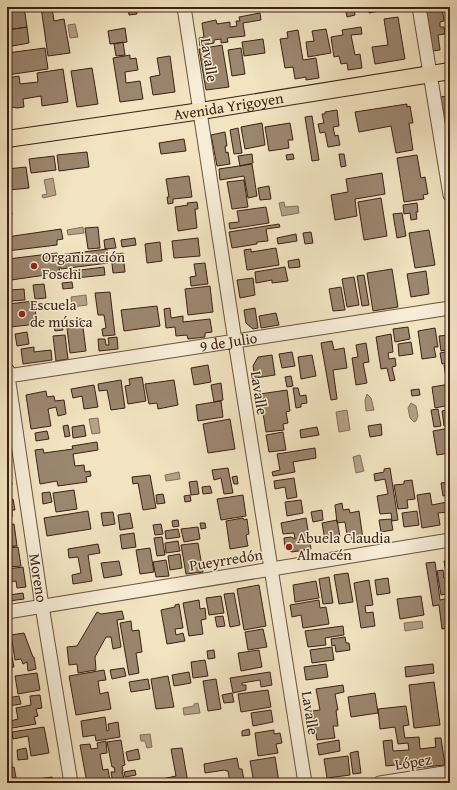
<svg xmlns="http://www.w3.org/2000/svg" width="457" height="790" viewBox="0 0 457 790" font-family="'Gentium Book Plus',serif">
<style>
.water{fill:#b4a186;stroke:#846e58}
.building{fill:#9b866e;stroke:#3c2114}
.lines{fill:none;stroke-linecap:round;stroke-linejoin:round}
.minor-casing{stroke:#6a523f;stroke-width:15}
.major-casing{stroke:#3c2114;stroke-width:18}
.minor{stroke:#f7edd7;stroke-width:13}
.major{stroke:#f2e3c1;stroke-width:16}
.poi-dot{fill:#8f2418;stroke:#f7edd7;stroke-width:1.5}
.labels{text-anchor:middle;stroke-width:3;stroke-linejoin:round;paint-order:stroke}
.street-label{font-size:15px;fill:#3c2114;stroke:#f7edd7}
.poi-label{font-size:15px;fill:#3c2114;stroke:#f7edd7;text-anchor:start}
</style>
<rect width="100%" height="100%" fill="#f2e3c1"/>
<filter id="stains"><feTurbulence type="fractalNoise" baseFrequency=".005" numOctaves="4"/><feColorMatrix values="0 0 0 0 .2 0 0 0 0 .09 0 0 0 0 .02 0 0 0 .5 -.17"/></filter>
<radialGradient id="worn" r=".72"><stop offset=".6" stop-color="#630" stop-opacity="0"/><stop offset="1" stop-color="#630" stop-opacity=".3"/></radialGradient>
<path class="water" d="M75 24 78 37 70 38 68 25Z
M53 178 56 195 43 198 42 195 47 194 44 180Z
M284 202 285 207 298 206 299 213 282 216 279 203Z
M83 227 84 233 68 235 67 230Z
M86 295 87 305 72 307 71 297Z
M367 394 371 398 374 410 366 411 365 400Z
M411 403 416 406 418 416 416 421 414 422 410 418 408 408Z
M347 410 350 430 339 432 336 412Z
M98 418 100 433 92 434 89 419Z
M360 455 364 471 356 473 353 457Z
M179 472 180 479 166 481 165 475Z
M422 621 423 628 405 631 404 623Z
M198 703 200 713 184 715 183 708 194 706V704Z
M150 734 152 747 147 748 145 741H141L140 735Z"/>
<path class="building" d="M7 7H24L27 27 7 30Z
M41 7H52L54 21 64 19 70 53 48 56Z
M128 7H136L137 14 129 15Z
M283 7H295V8L283 10Z
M345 7H354L355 15 347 17Z
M368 7H395V8L369 13Z
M442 7 444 21 440 22V27H444L445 34 438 35 440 50 433 51 426 9Z
M260 13 261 20 243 23 245 36 227 38 228 42 221 43V39L214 40V43L200 46 199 38 204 37 202 23 216 20 217 24 230 22V27L237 26 236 21H240L239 17Z
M398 17 405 59 375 64 372 47 388 45 384 19Z
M27 27 29 43 7 47V30Z
M361 27 362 34 351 35 355 55 360 54 362 68 348 70 347 63 341 64 339 56 334 57 331 37 343 35 342 30Z
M125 28 127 42 110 44 108 31Z
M326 29 331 53 308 57 306 42 314 41 312 31Z
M298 30 303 60 316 58 319 78 306 80V77L295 79 293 67 285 68 280 39 288 38 287 32Z
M263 39 265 53 244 56 242 42Z
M123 42 125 55 116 56 114 44Z
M222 45 229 87 206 90 199 49Z
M45 48 48 69 7 75V53Z
M241 48 245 74 232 76 228 50Z
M130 55V59L136 58 138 70 125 72 126 83 140 81 143 99 120 102 113 58Z
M170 56 175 92 153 95 150 77 160 75 157 58Z
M92 68 98 104 77 107 71 71Z
M63 69 68 102 42 106 41 96 23 99 24 107 17 108 7 106V78L19 76 20 84 38 82 37 73Z
M450 96V138H447L440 97Z
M407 104V107L410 106 413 123H409L413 150 396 153 391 126 359 132 355 112Z
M337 110 339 126 333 127 335 136 338 135 340 145 328 147 325 132 320 133 318 124 324 123 322 114H325V112Z
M312 116 319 160 312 161 305 117Z
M262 123 265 145 245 149 241 127Z
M290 123 293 140H288L289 148 269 151 265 127Z
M238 128 242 153 234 154 230 130Z
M225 132 227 146H225L226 153 228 152 230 164 217 166 211 135Z
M184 139 186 151 161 154 159 143Z
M87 152 89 167 59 171 57 155Z
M252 154 253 163 240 166 238 156Z
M293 154 294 159 287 160 286 155Z
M339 154H344L346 166 341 167Z
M417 155 421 178 425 177 428 194 423 195 424 199 404 202 397 158Z
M54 156 56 170 31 173 29 159Z
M252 164 257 196 248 198 244 176 220 180 219 169Z
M26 167 29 188 9 190 12 215 7 216V169Z
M382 173 385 194 355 199 357 216 335 220 331 195 348 192 346 179Z
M189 176 192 197 173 199V203L168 204 167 197H169L166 179Z
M244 180 248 207 232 209 227 182Z
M269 186 271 199 260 200 258 188Z
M381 198 387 236 364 240 358 202Z
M197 202 198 209H195L197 228 178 231 175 207 188 205 187 203Z
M417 203 418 212H416L417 219 411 220 410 213 404 214 403 205Z
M266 207 269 223 230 229 229 223 239 222 237 211Z
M402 213 406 236 397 238 393 214Z
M279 224 280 227 266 229 268 241 257 242V244L232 248 229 232Z
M98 227 100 248 88 249 85 228Z
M61 229 63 239 57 240V245L7 251V237Z
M429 230 435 265 415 268 409 233Z
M311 232 313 243 305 244 303 233Z
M296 234 297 241 278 244 277 238Z
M114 238 116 248 105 249 104 240Z
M135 238 136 245 122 247 121 240Z
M198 238 200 256 174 258 172 241Z
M160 242 162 261 147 263 145 244Z
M276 248 279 265 247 270 244 250 251 249V252Z
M107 249 108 263 61 269 59 255Z
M57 253 60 273 11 280 8 259Z
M123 253 125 272 113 273 111 255Z
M299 259 300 267 289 268 288 261Z
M205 263 208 284 191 286 190 277 196 276 194 264Z
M104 267 105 275 66 279 65 272Z
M285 267 288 281 272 283V280L256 283 255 272Z
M392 269 398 307 373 311 367 273Z
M426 271 429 294 411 297 407 274Z
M364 275 369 305 362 306 357 276Z
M354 277 359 305 347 307 342 279Z
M253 278 255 295 240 298 237 280Z
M72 282 73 288 63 289 62 283Z
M44 284 46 298 35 299 33 285Z
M210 286 213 312 188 315 185 289Z
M341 287 345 310 333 311 329 289Z
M24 289 25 300 11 301 10 290Z
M110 292 115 335 103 336 102 329 106 328 104 315H98L95 293Z
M34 301 37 324 10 327 8 304Z
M157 306 160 326 124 331 121 310Z
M170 308 171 318 183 316V322L210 319 212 332 205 333V337L188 339 187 335 176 336 175 327 166 328 164 309Z
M255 308 258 328 253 329 246 323 244 310Z
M276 313 279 325 261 328 259 316Z
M82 319 86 351 70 353 66 320Z
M62 322 63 330 55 331 54 323Z
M408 327 410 339 395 342 393 329Z
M435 328 438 347H434L436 357 422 359 418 331Z
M27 332 29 344 17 346 15 334Z
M391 334 393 352 388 353 389 359 395 358 396 366 392 367 395 380 390 381 387 368 381 369 376 337Z
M65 335 68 359 56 361 53 336Z
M449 335 450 349 441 351 439 336Z
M117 337 118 349 99 351 98 339H105L106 345H109L108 338Z
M332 341 334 350 344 348 347 368 333 370 337 399 331 400 321 343Z
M411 342 413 354 399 356 398 344Z
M366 343 369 362 363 363 367 383 356 385 352 358 358 357 356 345Z
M34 347V352L51 350 52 360 23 364 21 349Z
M450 351V363L442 364 440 353Z
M292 352 295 366 282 368 279 354Z
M272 355 275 375 255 378 253 366 258 357Z
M312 355 316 376 301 379 298 357Z
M450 364V378H446L444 365Z
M208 365 211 382 194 385 191 368Z
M291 376 293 386 287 387 285 377Z
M142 377 146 401 128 404 125 386 130 385 129 379Z
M121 380 125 408 111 410 107 390 99 391 98 384Z
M174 380 178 405 158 409 157 403 149 404 145 384Z
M221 383 223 400 214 402 211 385Z
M450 384V405L435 408 432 387Z
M94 385 98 407 84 409 82 396 73 398 71 389Z
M293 388H298L300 396 306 395 307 403 301 404V407L296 408Z
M419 389 420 395 412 396 411 390Z
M287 390 290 411 286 412 288 423 283 424 284 430 266 432 260 394Z
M46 391 47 397 54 396 55 401 64 400 66 414 58 416 56 407 48 409 51 426 31 429 26 395Z
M221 401 223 417 198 421 196 405Z
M438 409 441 426 434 427 431 410Z
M450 409V426H444L442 411Z
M230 419 235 449 208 453 203 424Z
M381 424 382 435 370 437 368 426Z
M68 425 70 436 65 437 63 426Z
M84 425 86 436 73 438 72 427Z
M317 427 319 435 301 438 300 430Z
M450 428V453L437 455 433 431Z
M47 431 49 439 36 441 35 433Z
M283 432 286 450 269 452 266 435Z
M97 442 98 450 73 454 75 466 84 465 85 472 90 471 91 476 86 477 87 482 58 486 57 481 40 484 35 450 43 449 44 453 73 449 72 446Z
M7 447 12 485 7 486Z
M315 448 316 458 293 462 295 472 273 476 272 472 280 470 277 454Z
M228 468 233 493 224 494 221 478 214 480 212 470Z
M390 468 398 520 392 521 391 513 380 514 377 496 388 494 385 479 375 481 374 474 384 472V469Z
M150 475 156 508 143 510 138 483 133 484 132 477Z
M237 476 238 484H234L232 477Z
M294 478 297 497 287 499 285 487 275 489 274 481Z
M412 480 415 499 407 500 408 508 398 509 394 485 404 484V481Z
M197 481 199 494 191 495 189 482Z
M450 482V495L443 496 441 483Z
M210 486 212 493 203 494 202 487Z
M74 490 77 509 56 512 53 493Z
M50 492 52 502 43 504 42 493Z
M430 493 432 505 447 502 448 512 438 513 440 525 422 528 417 495Z
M163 494 165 503 157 504 156 495Z
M190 495 191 501 185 502 184 496Z
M243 495 246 516 221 520 217 499Z
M13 499 15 510H12V517L7 518V500Z
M301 500 303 513 287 516 285 502Z
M342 503 343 510 349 509 350 513 359 511 363 539 352 541 351 535H347L345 522 337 523 335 505Z
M322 510 323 520 313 522 311 512Z
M88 511 91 529 47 536 44 518Z
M417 511 419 525 404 527 402 513Z
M113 512 115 524 103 526 101 513Z
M130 513 133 528 120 530 118 515Z
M243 518 244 520 247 519 249 534 246 535 248 546 230 549 226 521Z
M306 518 311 549 292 552 285 548 284 538 291 537 295 539 294 533 283 534 281 523Z
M391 519 393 530 381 532 379 520Z
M178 520 179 526 173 527 172 521Z
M337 520 340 537 325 540 322 523Z
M200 523H205L206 528 201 529Z
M14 524 17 546 7 547V525Z
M161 524 163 534 155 535 153 525Z
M198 527 200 539 184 542 181 529Z
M178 529 180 537 166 539 165 531Z
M134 533 136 547 122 549 120 535Z
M162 537 165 555 157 556 154 538Z
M178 541 180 551 166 553 165 543Z
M198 543 203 572 186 574 181 545Z
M98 544 100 553 88 555 92 581 73 584 72 575 81 573 78 557 69 558 68 549Z
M18 547 21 566 8 567 7 548Z
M150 548 154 572 140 574 136 550Z
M180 554 182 568 170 570 168 556Z
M166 560 169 576 156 577 153 562Z
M119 561 122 575 104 578 101 563Z
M444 561H450V573H446Z
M435 562 440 600 450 598V612L446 613 448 628 442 629 439 605 433 606 426 563Z
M23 567 26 587 17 588 16 581 7 582V569Z
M443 570 444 578 450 577V582H448L450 593 441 595 437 571Z
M348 573 353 602 339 604 334 575Z
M329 577 333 603 323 604 319 579Z
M388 578 390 593 377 595 375 580Z
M369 580 373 605 365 606 366 613 373 612 375 626 361 628 354 583Z
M316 581 319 598 295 602 293 585Z
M259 585 266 626 244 630 237 589Z
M23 593 24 599 9 601V595Z
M234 593 240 625 230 627 224 594Z
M221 596 224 613 209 615 206 598Z
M421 596 424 615 400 619 397 599Z
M199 600 200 609 205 608 206 619 201 620 203 634 189 636 183 603Z
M319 600 320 608 326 607 329 624 303 628 301 615 292 617 290 605Z
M179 604 183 628 175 629 176 635 183 633 185 641 167 644 161 610 175 607V605Z
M122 611 124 619 117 620 121 647 113 649 111 637H106L95 657 96 670 78 673 77 664 69 665 67 647 77 646 97 612 101 614Z
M223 616 225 626 217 627 215 617Z
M131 621 132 631 139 630 142 652 136 653 139 673 129 675 120 623Z
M343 626 344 635 325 638 326 645 308 647 305 631Z
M263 629 267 647 248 650 245 632Z
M24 633 33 657H34L36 669 28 671 27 662 23 664 21 659 15 660 11 635Z
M345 637 346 643H349L350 650 336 652 335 645 332 646 331 639Z
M9 641 14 667 7 668V642Z
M332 647 334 660 312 663 310 650Z
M214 650 215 658 208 659 207 651Z
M259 650 262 667 241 671 238 653Z
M205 660 208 676 193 678 191 662Z
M326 664 328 677 306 680 304 667Z
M433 664 434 673 406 677 405 667Z
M124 668 126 676 112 679 110 670Z
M104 670 106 680 98 681 100 694 108 692 111 709 76 715 69 676Z
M189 672 191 683 174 686 172 675Z
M270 672 272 685 261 687 260 680 242 683V685H246V690L233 693 230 678Z
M37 673 40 690 18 694 15 676Z
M168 676 174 707 156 709 151 679Z
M10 678 11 686 7 687V679Z
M148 679 150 689 131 692 129 682Z
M216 679 221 709 208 711 203 681Z
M434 682 440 725 414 728 409 685Z
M343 685 344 692 335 694 338 710H336L338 726H333L335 738 317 740 312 711 320 710 316 689Z
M268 690 271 707 241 712 238 694Z
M232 693 234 702 224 703 222 695Z
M375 693 378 713 351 717 348 697Z
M40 695 42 708 36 709 38 716 34 717 36 724 12 728 10 721 18 719 16 708 31 705 30 696Z
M19 696 21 704 8 706 7 698Z
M406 706 409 725 403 726 405 738 419 737 420 749 436 747 435 738H441L445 765 415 768 414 763 386 766 383 741 392 740 393 751 409 750 408 743 398 744 395 727 380 729 378 709Z
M271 710 273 722 253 726 251 713Z
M105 717 107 731 109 730 108 724 118 722 120 737 96 741 95 735 83 737 81 721Z
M44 727 49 753 31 756 28 736 13 739 12 732Z
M249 729 250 735 242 736V731Z
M274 730V734L280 733 282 743 276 744 278 753 258 756 255 733Z
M7 732 9 745H7Z
M121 740 125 765 122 766 123 771H122L124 780 131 779 132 783H113L111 772H115L114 767H112L107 742Z
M339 740 340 751 319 755 317 744Z
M106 741 107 753 100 754 103 770 108 769 110 781 87 783 80 745 90 744 91 749 98 748 97 743Z
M26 748 28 759 18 760 17 750Z
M182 748 188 783H162V779L176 776 171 749Z
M138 749 140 759 128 761 126 752Z
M358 751 361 773 353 774 350 753Z
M348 756 350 775 327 778 324 759Z
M7 757H11L12 766 7 767Z
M275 757 279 782 254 783 250 761Z
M237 758 239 769H242L244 781 237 782V783H230L228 771H226L225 770 205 773 204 764Z
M14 767 17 783H7V768Z
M135 770 136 775 125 777 124 772Z
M52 777 53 783H31V780Z"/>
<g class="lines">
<defs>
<g id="minor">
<path d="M184 7 235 341 305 783"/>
<path d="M419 7 450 195"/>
<path d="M7 612 450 540"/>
<path id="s1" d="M71 783 42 606 8 376 450 308"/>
<path d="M380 783 450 772"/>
</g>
<g id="major">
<path id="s2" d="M7 139 201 111 450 71"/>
<path d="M7 372V377"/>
</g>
</defs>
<use href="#minor" class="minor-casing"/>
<use href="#major" class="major-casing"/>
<use href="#minor" class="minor"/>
<use href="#major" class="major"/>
</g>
<g class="poi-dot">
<circle cx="34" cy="266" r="4"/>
<circle cx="22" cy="314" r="4"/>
<circle cx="289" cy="547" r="4"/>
</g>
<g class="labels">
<g class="street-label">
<text transform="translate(209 60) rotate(81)" y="5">Lavalle</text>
<text dy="5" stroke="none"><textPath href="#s2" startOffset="224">Avenida Yrigoyen</textPath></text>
<text dy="5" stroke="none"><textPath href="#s1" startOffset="635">9 de Julio</textPath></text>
<text transform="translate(259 393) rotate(81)" y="5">Lavalle</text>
<text transform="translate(226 560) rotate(-9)" y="5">Pueyrredón</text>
<text transform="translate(38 578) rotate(81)" y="5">Moreno</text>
<text transform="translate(310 713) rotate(81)" y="5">Lavalle</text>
<text transform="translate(413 762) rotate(-9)" y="5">López</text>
</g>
<g class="poi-label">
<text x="42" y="262">Organización<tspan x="42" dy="17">Foschi</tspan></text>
<text x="30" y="310">Escuela<tspan x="30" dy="17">de música</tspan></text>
<text x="297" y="543">Abuela Claudia<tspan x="297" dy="17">Almacén</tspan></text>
</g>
</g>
<rect width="457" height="790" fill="none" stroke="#f2e3c1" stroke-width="24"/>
<rect x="8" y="8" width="441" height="774" fill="none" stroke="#3c2114" stroke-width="2"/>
<rect x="12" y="12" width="433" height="766" fill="none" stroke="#3c2114"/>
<rect width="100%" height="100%" filter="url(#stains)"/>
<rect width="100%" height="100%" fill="url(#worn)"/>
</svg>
